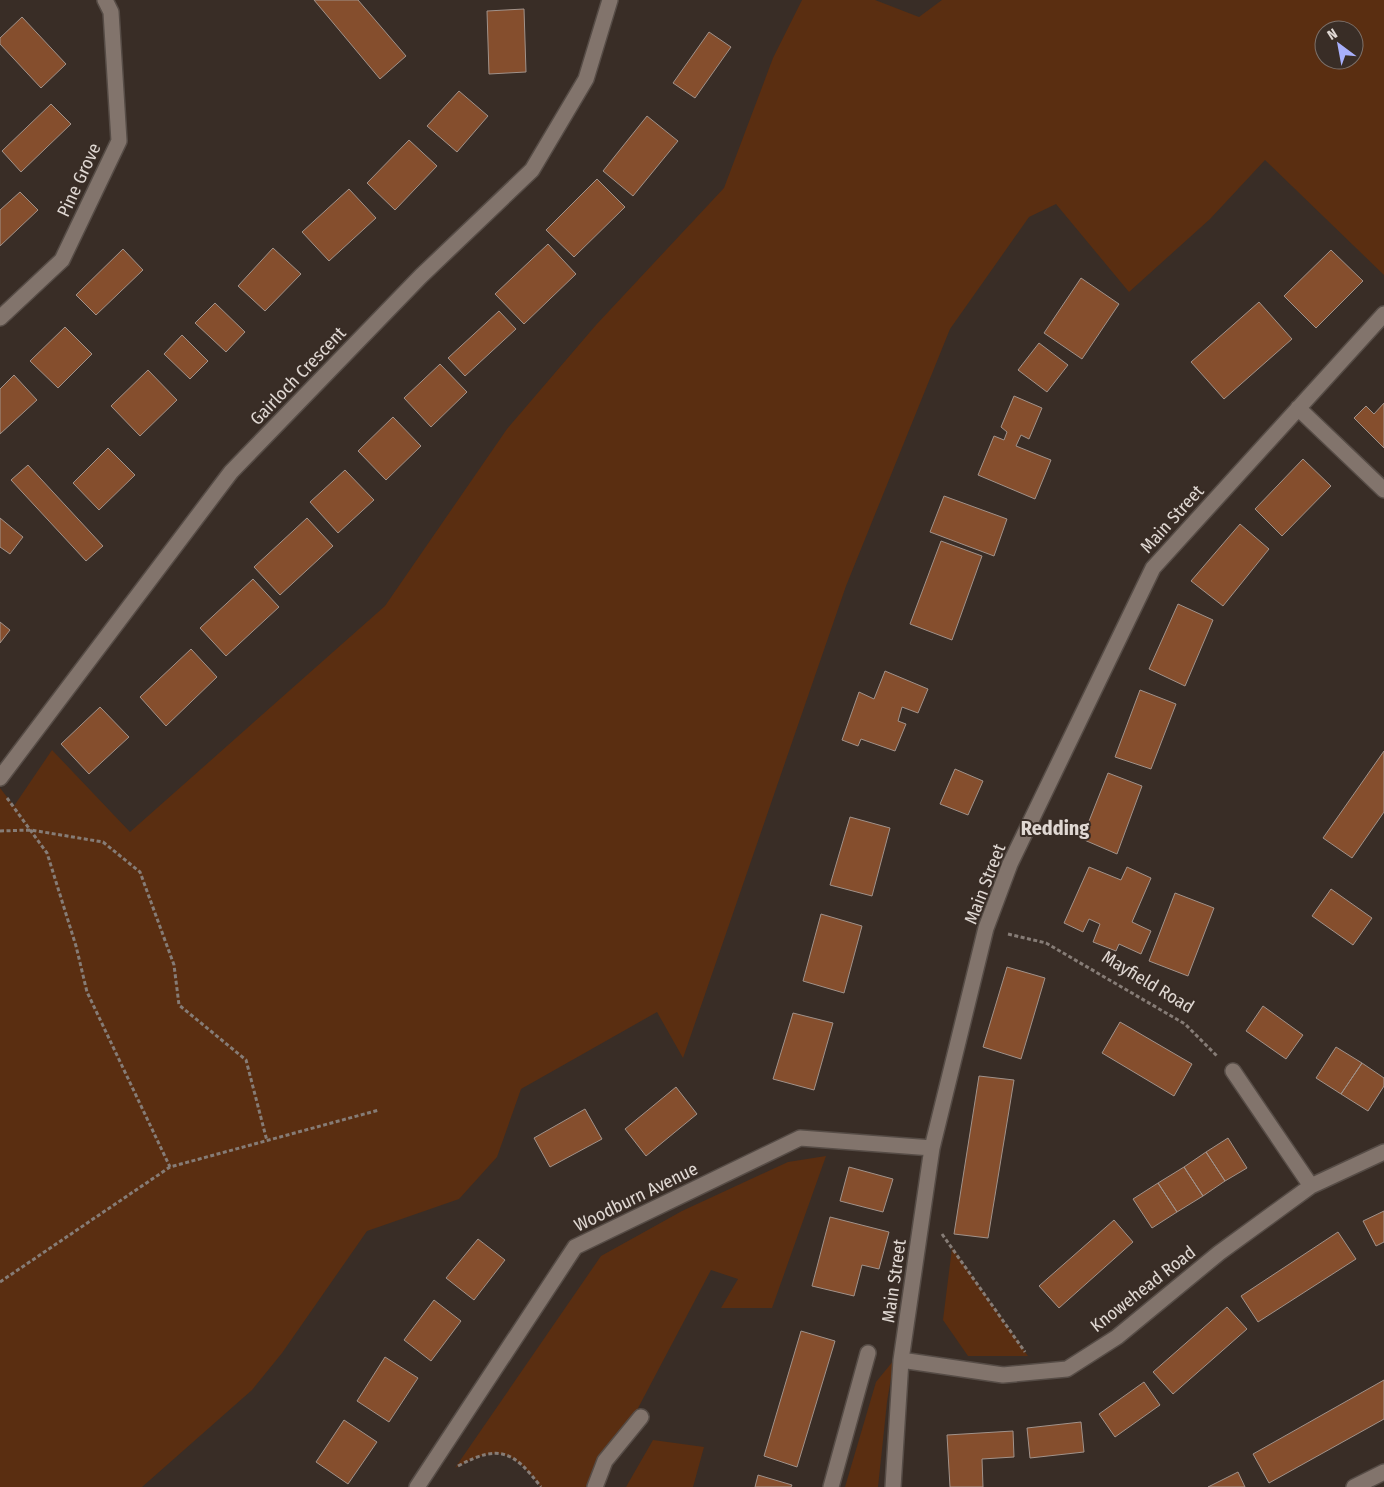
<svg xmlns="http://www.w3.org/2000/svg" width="1384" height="1487" viewBox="0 0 1384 1487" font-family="'Fira Sans Condensed',sans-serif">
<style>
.green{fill:#5a2e11;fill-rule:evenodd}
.building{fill:#854e2d;stroke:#a1928a}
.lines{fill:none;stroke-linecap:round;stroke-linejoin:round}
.lane-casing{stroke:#564c46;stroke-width:18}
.street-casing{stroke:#564c46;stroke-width:18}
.path{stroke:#867c76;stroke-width:3;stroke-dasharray:4 2.5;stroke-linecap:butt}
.lane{stroke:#82746c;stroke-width:15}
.street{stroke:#82746c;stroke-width:15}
.labels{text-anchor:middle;stroke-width:4;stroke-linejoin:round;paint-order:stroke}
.street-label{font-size:18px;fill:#e0d8d3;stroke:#392d26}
.quarter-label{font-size:20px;font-weight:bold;fill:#e0d8d3;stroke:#392d26}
</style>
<rect width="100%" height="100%" fill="#392d26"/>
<path class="green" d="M802 0H875L919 17 942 0H1384V275L1265 160 1210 219 1129 292 1056 204 1029 217 950 329 846 586 683 1058 657 1012 521 1089 497 1157 459 1199 367 1231 282 1353 252 1390 142 1487H0V788L14 806 52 750 130 832 385 606 507 429 596 325 724 188 773 58ZM1324 30H1354V60H1324Z
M826 1156 772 1308H721L738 1279 711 1270 637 1410 605 1461 595 1487H541C511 1449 498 1444 455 1468L601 1256 682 1211 788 1162Z
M952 1248 1028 1356H968L943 1320Z
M894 1360 887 1402 878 1487H845L876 1382Z
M653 1440 704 1447 693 1487H626Z"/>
<path class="building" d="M314 0H358L406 56 380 79Z
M524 9 526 72 489 74 487 11Z
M22 17 66 64 41 88 0 44V38Z
M709 32 731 47 695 98 673 83Z
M459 91 488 116 457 152 427 126Z
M51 104 71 124 21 172 2 151Z
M647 116 678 141 633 196 603 171Z
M409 140 437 166 395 210 367 183Z
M597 179 625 207 574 257 546 230Z
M349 189 376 218 329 261 302 232Z
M20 192 38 210 0 246V210Z
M548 244 576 274 524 324 495 294Z
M273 248 301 274 265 311 238 286Z
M123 249 143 270 96 315 76 295Z
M1331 250 1363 281 1316 328 1284 296Z
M1081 278 1119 304 1082 359 1044 333Z
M1259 302 1292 339 1224 399 1191 362Z
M215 303 245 332 226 352 195 323Z
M499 311 516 329 465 376 448 358Z
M65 327 92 354 58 388 30 361Z
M182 335 208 361 190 379 164 354Z
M1039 343 1068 365 1047 392 1018 370Z
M440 364 467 392 431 427 404 398Z
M148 370 177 400 140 436 111 406Z
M14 375 37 400 0 434V389Z
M1014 396 1042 408 1029 439 1021 435 1016 446 1051 460 1035 499 978 475 994 436 1004 440 1007 432 1001 427Z
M1384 403V448L1354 418 1366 406 1374 414Z
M393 417 421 446 386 480 358 451Z
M108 448 135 475 99 510 73 483Z
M1303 459 1331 486 1282 536 1255 509Z
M28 465 103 546 86 561 11 480Z
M345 470 374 500 338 533 310 502Z
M944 496 1007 519 994 556 930 532Z
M0 518 23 537 10 554 0 547Z
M307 518 333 546 280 595 254 567Z
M1240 524 1269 549 1223 606 1191 581Z
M941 541 982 556 952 640 910 624Z
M253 579 279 607 226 656 200 628Z
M1178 604 1213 620 1185 686 1149 669Z
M0 622 10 630 0 643Z
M191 649 217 677 166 726 140 697Z
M885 671 928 689 918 713 902 707 898 721 906 724 895 751 861 739 858 746 842 740 859 692 874 699Z
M1140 690 1176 704 1151 769 1115 757Z
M100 707 129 737 89 774 61 744Z
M1384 751V812L1352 858 1323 838Z
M955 769 983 781 968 815 940 804Z
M1108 773 1142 786 1117 854 1082 839Z
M850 817 890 828 872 896 830 885Z
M1089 867 1121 880 1127 867 1151 878 1132 922 1151 931 1141 954 1119 944 1116 951 1093 942 1100 924 1089 919 1083 932 1064 923Z
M1331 889 1372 918 1353 945 1312 916Z
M1175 893 1214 908 1188 976 1149 961Z
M821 914 862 926 844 993 803 981Z
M1007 967 1045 978 1021 1059 983 1047Z
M1263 1006 1303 1035 1286 1059 1246 1031Z
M793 1013 833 1023 814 1090 773 1079Z
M1120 1022 1192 1064 1174 1096 1102 1053Z
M1336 1047 1362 1063 1341 1094 1316 1078Z
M1362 1063 1384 1078V1086L1368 1111 1341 1094Z
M979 1076 1014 1080 988 1238 954 1234Z
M676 1087 697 1114 646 1156 625 1129Z
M585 1109 602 1139 550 1167 534 1138Z
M1228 1138 1247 1168 1225 1181 1206 1152Z
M1206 1152 1225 1181 1203 1196 1184 1167Z
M849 1167 893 1179 883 1212 840 1201Z
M1184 1167 1203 1196 1177 1212 1158 1183Z
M1158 1183 1177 1212 1152 1228 1133 1199Z
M1384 1211V1242L1376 1246 1363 1221Z
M830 1217 889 1232 879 1269 862 1265 854 1296 812 1286Z
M1114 1220 1133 1242 1059 1308 1039 1286Z
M1338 1232 1356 1259 1258 1322 1241 1296Z
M478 1239 505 1260 474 1300 446 1278Z
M434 1300 461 1321 431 1361 404 1340Z
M1227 1307 1247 1329 1173 1394 1153 1372Z
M801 1331 835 1341 797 1467 764 1456Z
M385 1357 418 1378 389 1422 357 1401Z
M1384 1380V1419L1269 1483 1253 1454Z
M1144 1382 1160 1405 1115 1437 1099 1414Z
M344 1420 377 1442 348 1484 316 1462Z
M1081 1422 1084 1452 1030 1458 1027 1428Z
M1013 1431 1014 1457 982 1459 983 1487H950L947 1435Z
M1238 1472 1245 1487H1208Z
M758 1475 792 1485 791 1487H755Z"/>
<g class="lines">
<defs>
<path id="lane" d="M595 1487 605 1461 641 1417
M831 1487 868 1353"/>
<path id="street" d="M0 318 62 260 119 141 111 12 105 0
M1298 408 1384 490
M0 778 231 472 421 276 532 170 586 79 610 0
M1233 1071 1311 1186
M901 1360 1003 1375 1067 1369 1117 1337 1219 1253 1311 1186 1384 1152
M417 1487 575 1247 800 1138 932 1148
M893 1487 901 1360 932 1148 986 928 1010 864 1153 568 1384 314
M1354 1487 1384 1472"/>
</defs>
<use href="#lane" class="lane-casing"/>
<use href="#street" class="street-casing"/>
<path class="path" d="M7 798 47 853 76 946 87 992 170 1167
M0 831 31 830 103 842 140 872 174 965 179 1005 246 1060 267 1141
M1008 934 1046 943 1185 1024 1218 1057
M942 1234 1025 1352
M0 1282 170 1167 379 1110
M458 1466C500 1443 514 1452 541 1487"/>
<use href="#lane" class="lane"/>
<use href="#street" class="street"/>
</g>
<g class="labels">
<g class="street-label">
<text transform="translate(79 180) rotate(-65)" y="6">Pine Grove</text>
<text transform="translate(298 376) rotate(-46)" y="6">Gairloch Crescent</text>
<text transform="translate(1172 519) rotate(-48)" y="6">Main Street</text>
<text transform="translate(985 884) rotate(-69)" y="6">Main Street</text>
<text transform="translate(1148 982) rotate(31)" y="6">Mayfield Road</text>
<text transform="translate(636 1197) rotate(-26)" y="6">Woodburn Avenue</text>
<text transform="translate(894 1281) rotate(-82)" y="6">Main Street</text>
<text transform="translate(1143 1289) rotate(-38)" y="6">Knowehead Road</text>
</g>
<g class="quarter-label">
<text x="1055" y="835">Redding</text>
</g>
</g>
<g transform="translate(1339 45) rotate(328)"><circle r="24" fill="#392d26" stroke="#7c716b"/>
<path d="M0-4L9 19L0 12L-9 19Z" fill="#a8b0fc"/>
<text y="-8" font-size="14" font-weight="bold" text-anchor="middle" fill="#e0d8d3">N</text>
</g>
</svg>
